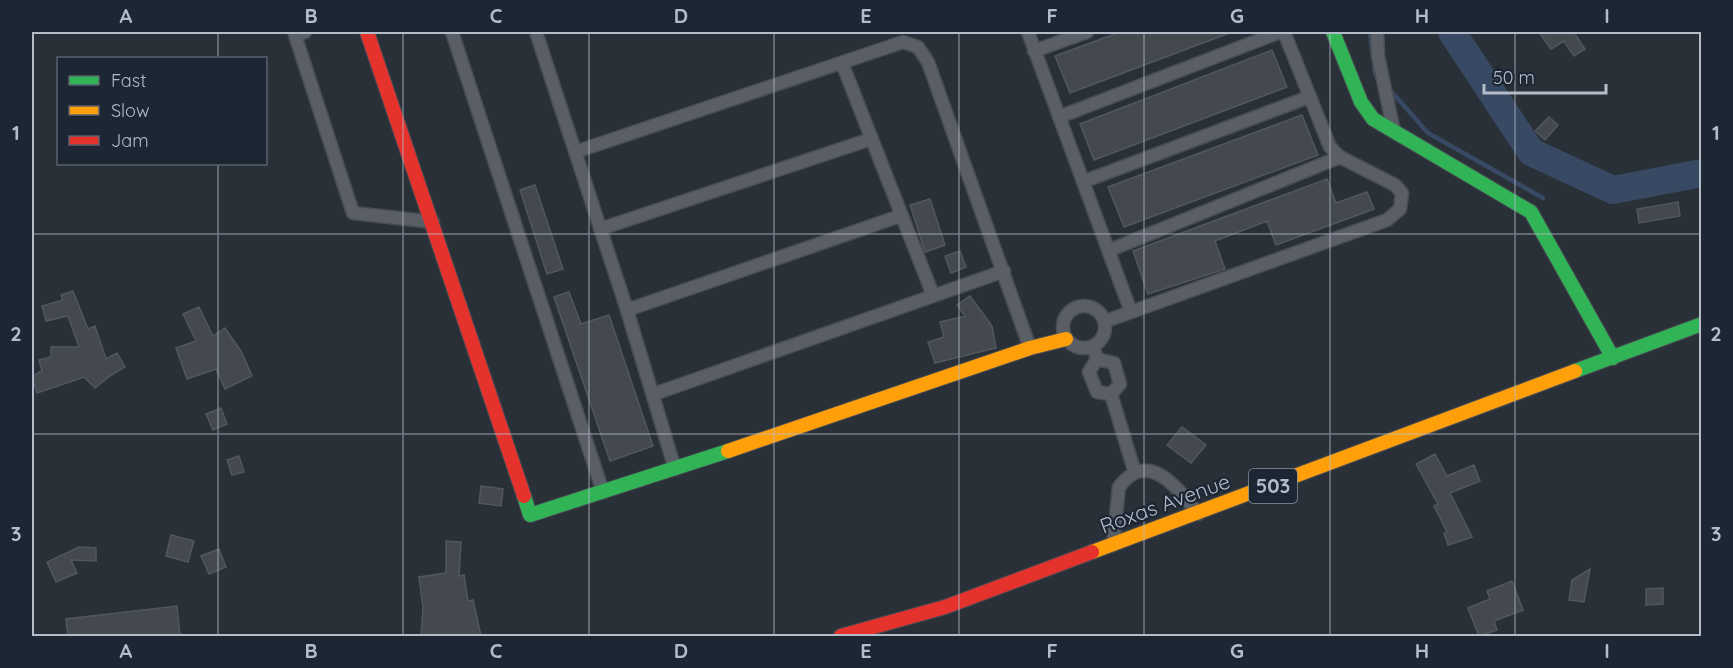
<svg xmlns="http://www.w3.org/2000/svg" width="1733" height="668" viewBox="0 0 1733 668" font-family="Quicksand,sans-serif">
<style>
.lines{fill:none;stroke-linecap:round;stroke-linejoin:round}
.stream{stroke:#384963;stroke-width:4.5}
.river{stroke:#384963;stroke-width:28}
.building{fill:#444950;stroke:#52575f;stroke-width:1.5}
.street-casing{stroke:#484c53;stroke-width:15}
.fast-casing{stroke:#484c53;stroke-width:16}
.slow-casing{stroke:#484c53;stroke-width:16}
.jam-casing{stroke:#484c53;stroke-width:16}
.street{stroke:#5a5e66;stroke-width:12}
.fast{stroke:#30b455;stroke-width:14}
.slow{stroke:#ff9f0a;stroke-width:14}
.jam{stroke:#e5322d;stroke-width:14}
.grid{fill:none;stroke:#b4bcc9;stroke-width:1.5;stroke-opacity:0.55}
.labels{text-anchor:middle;stroke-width:4.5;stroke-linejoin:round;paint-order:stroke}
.shield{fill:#1d2633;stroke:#878f9c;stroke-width:1.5}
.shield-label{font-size:20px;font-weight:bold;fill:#b4bcc9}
.street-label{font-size:21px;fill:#b4bcc9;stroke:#1d2633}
.neatline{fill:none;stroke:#b4bcc9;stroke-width:2}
.grid-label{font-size:20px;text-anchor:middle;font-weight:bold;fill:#b4bcc9}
</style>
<rect width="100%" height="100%" fill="#2a3038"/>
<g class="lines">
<path class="stream" d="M1370 32 1372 50
M1374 64 1375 73
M1390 90 1428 133 1543 198"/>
<path class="river" d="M1452 32 1531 152 1613 190 1702 173"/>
</g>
<path class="building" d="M1120 32H1232L1070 93 1055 56Z
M1539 32H1578L1575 34 1585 49 1574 56 1564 41 1551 49Z
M1272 50 1287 87 1094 160 1080 124Z
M1302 115 1318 155 1124 227 1108 187Z
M1549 117 1558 125 1545 140 1535 131Z
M1327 179 1336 203 1367 192 1374 209 1276 245 1267 221 1215 241 1225 269 1148 294 1133 251Z
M535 185 563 269 547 274 520 190Z
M930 199 945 245 925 252 910 205Z
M1678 202 1680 216 1639 223 1637 209Z
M960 251 966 267 951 273 945 256Z
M73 291 88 329 95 326 106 359 117 353 125 367 110 376 95 388 84 377 37 393 32 376 42 371 39 360 51 357V347H79L68 316 46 321 42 306 63 300 61 295Z
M569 292 581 324 609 315 653 446 610 461 554 297Z
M970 296 992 326 996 348 935 363 928 342 944 337 940 322 965 316 957 305Z
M199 307 213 336 225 328 241 351 252 376 225 389 216 369 187 379 176 348 196 341 183 314Z
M221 408 227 424 213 430 206 414Z
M1182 427 1206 445 1191 463 1167 445Z
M1435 454 1447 476 1474 465 1480 481 1450 493 1472 537 1448 545 1444 533 1447 532 1434 506 1438 504 1416 464Z
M239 456 244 472 232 475 227 460Z
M481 486 503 489 501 506 479 503Z
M171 535 194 541 188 562 166 556Z
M446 541 461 542 459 576 464 575 468 601 473 600 481 636 421 635 423 608 419 577 446 573Z
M79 547 96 548V561L71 560 77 573 56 582 47 562Z
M219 549 226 567 209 574 201 556Z
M1590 569 1584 602 1569 600 1572 580Z
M1512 581 1523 610 1494 621 1497 630 1479 636 1468 608 1490 599 1487 591Z
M1663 588V604L1646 605V589Z
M177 606 180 636H68L66 619Z"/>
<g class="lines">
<defs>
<path id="street" d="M305 32 295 35 353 213 433 222
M452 32 603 492
M536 32 627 310 675 469
M1028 32 1131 312
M1377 32 1378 56 1394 132
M1034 51 1087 32
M842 63 933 295
M1059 117 1280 32
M575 152 903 42 918 47 928 62 1030 348
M1085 181 1309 97
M600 229 871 139
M1110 250 1340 157
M1063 327a21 21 0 1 1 42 0a21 21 0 1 1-42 0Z
M627 310 900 216
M1106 321 1387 220 1400 209 1402 193 1395 185 1340 157 1330 147 1284 32
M1093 346 1097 359 1089 372 1097 392 1111 394
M1097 359 1114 363 1120 384 1111 394
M654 394 1004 271
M1111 394 1135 473
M1113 545 1119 487C1149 447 1179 490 1198 514"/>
<path id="fast" d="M1333 32 1361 102 1373 119 1531 212 1613 358
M1575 371 1702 324
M524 496 530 515 728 451"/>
<path id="slow" d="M728 451 1030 348 1066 339
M1092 552 1575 371"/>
<path id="jam" d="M367 32 524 496
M841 636 945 607 1092 552"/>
</defs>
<use href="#street" class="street-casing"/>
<use href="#fast" class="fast-casing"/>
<use href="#slow" class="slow-casing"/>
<use href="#jam" class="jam-casing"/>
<use href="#street" class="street"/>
<use href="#fast" class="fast"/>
<use href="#slow" class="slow"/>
<use href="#jam" class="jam"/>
</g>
<path class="grid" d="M218 32V58M403 32V636M589 32V636M774 32V636M959 32V636M1144 32V636M1330 32V636M1515 32V636M218 164V636M32 234H1702M32 434H1702"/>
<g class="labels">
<rect class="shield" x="1249" y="469" width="48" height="34" rx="4.5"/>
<g class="shield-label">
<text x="1273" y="493">503</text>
</g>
<g class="street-label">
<text transform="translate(1165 504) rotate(-20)" y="7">Roxas Avenue</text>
</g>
</g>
<rect width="1733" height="668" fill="none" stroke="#1d2633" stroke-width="66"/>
<rect x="57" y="57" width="210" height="108" fill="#1d2633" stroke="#59626f" stroke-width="1.5"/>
<rect x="69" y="76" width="30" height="9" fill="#30b455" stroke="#59626f" stroke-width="1.5"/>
<text x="111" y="87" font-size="18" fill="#b4bcc9">Fast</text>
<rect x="69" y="106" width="30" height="9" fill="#ff9f0a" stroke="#59626f" stroke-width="1.5"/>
<text x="111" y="117" font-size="18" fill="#b4bcc9">Slow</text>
<rect x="69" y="136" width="30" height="9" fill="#e5322d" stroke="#59626f" stroke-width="1.5"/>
<text x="111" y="147" font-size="18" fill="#b4bcc9">Jam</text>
<path d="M1484 84v9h122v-9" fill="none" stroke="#b4bcc9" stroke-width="3"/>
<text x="1493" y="84" font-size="18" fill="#b4bcc9" stroke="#1d2633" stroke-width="4.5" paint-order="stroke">50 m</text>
<rect x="33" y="33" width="1667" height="602" class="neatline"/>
<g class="grid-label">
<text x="126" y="23">A</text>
<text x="311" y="23">B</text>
<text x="496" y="23">C</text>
<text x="681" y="23">D</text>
<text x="866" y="23">E</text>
<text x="1052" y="23">F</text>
<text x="1237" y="23">G</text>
<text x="1422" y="23">H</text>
<text x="1607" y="23">I</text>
<text x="16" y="140">1</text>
<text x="1716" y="140">1</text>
<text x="16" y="341">2</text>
<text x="1716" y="341">2</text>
<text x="16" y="541">3</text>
<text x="1716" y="541">3</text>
<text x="126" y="658">A</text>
<text x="311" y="658">B</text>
<text x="496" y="658">C</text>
<text x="681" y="658">D</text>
<text x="866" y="658">E</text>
<text x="1052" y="658">F</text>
<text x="1237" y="658">G</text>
<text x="1422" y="658">H</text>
<text x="1607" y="658">I</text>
</g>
</svg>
